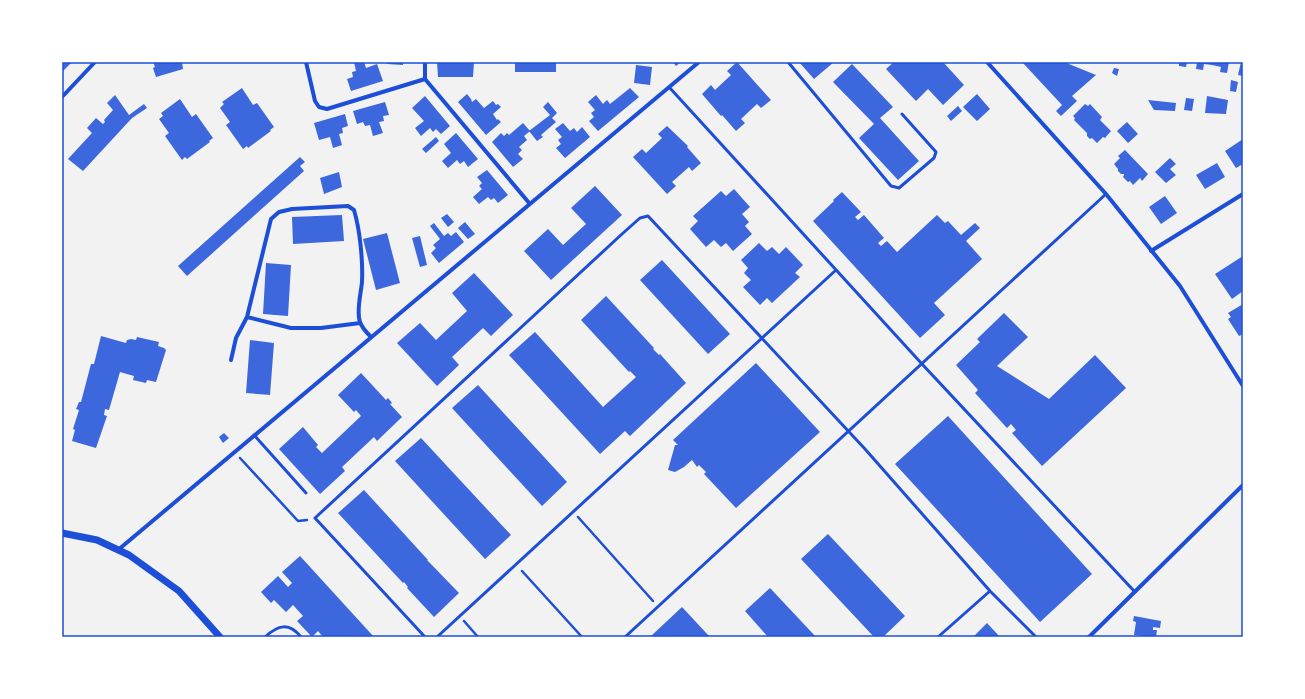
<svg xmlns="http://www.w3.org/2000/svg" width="1305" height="699" viewBox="0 0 1305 699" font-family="Lato,sans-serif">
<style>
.building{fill:#3d67dc}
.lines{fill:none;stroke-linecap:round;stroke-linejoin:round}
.path{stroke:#1d4ed8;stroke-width:2.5}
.service{stroke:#1d4ed8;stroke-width:3}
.minor{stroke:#1d4ed8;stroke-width:4}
.tertiary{stroke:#1d4ed8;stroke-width:7}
.neatline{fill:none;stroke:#1d4ed8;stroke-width:1.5}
</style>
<rect width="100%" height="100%" fill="#f2f2f2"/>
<path class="building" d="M62 62H72L62 72Z
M153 62H182L183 69 156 77 153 68 155 67Z
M354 62H364L366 68 377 64 383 81 351 91 347 79 353 77 352 72 356 71Z
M387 62H403V65L387 64Z
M437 62H474L473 77H438Z
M515 62H556V72H515Z
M673 62H681L676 66Z
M737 62 771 100 761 108 757 104 741 119 745 123 736 131 722 115 721 116 702 94 711 85 715 90 731 75 727 71Z
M799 62H834L814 79Z
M894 62H943L964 85 943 105 928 89 916 101 886 69Z
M1022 62H1064L1096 75 1072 96 1077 101 1061 116 1056 111 1062 105Z
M1179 62H1187L1186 67 1179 66Z
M1197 62H1229L1227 73 1220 72 1221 67 1212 65 1204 64 1203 70 1196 69Z
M1241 62H1243V76L1238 75Z
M852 64 893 107 880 118 919 161 898 180 859 138 874 124 833 82Z
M636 65 652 67 650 85 634 83Z
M1114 68 1119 69 1117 76 1112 73Z
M1231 80 1238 82 1236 92 1230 91Z
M242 88 253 105 257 103 274 127 270 130 271 131 248 148 247 146 243 149 226 125 230 122 220 108 224 104 222 102Z
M630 88 639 97 598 131 589 121 594 117 591 113 595 110 588 102 596 95 603 104 607 100 610 104Z
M467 94 471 99 472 102 476 99 484 108 493 101 496 105 498 104 501 107 493 114 497 120 498 119 501 122 486 135 458 102Z
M977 94 990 109 977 121 963 107Z
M115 95 129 115 144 104 147 108 132 118 83 171 68 159 92 133 87 128 96 118 103 124 105 122 104 120 113 110 107 103Z
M425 96 450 126 441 134 436 129 433 132 430 128 421 136 415 128 424 121 412 108Z
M1207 96 1228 100 1226 114 1205 113Z
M1186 98 1194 99 1192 111 1184 110Z
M180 99 192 117 196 114 213 138 209 141 210 142 187 159 185 157 182 160 165 136 169 133 159 119 163 116 161 113Z
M1148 100 1176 103 1175 111 1154 110Z
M385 102 389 115 383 116 384 121 379 122 383 133 373 136 370 125 365 126 363 122 357 124 353 111Z
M548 102 557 113 552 118 556 122 541 135 543 137 537 141 529 131 550 115 543 107Z
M1085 104 1088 106 1090 104 1102 117 1100 120 1111 131 1105 138 1103 137 1097 143 1092 138 1090 139 1087 136V133L1074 120 1075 118 1073 116Z
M958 106 962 111 951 121 947 116Z
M345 114 348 126 342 128 343 133 339 134 342 145 333 148 330 137 319 140 314 123Z
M1127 122 1138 134 1128 143 1117 131Z
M523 123 530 131 524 136 527 140 519 147 522 150 518 154 523 159 513 167 492 142 501 133 504 136 507 133 509 135Z
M563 123 570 131 574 128 577 132 582 127 590 137 565 158 556 148 561 144 558 140 562 137 555 129Z
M667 126 688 146 687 147 701 163 692 171 689 167 672 182 676 186 667 194 633 157 642 149 646 153 662 138 658 134Z
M456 133 478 159 468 167 464 161 460 164 457 160 448 168 442 161 451 153 444 144Z
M436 137 439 141 426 153 422 149Z
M1243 139V164L1236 168 1225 151Z
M1125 150 1148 174 1142 181 1140 178 1133 185 1130 181 1128 182 1123 177 1124 175V174H1121L1118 171V169L1114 164 1120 158 1118 156Z
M300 157 305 162 300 166 304 171 187 276 178 266Z
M1170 158 1176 164 1170 169 1176 175 1166 183 1155 172Z
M1217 163 1225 177 1205 189 1196 175Z
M487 170 508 195 498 203 494 198 491 200 488 197 479 204 473 197 482 189 479 186 482 183 477 177Z
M339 172 342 187 324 194 320 178Z
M595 186 622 215 551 280 524 251 548 229 563 245 586 224 571 208Z
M734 189 750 207 742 214 749 222 745 226 752 234 733 251 726 243 721 247 714 240 706 247 690 229 698 221 693 216 721 191 726 196Z
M842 192 861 212 855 217 858 220 864 215 884 238 878 243 881 246 887 241 897 252 937 215 945 223 948 221 961 235 975 223 980 228 966 241 982 259 934 303 945 315 920 338 813 221 834 201 833 200Z
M1165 196 1177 213 1161 224 1149 207Z
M447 214 454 222 448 227 441 218Z
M342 215 344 241 293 244 292 217Z
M465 222 475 234 468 239 458 228Z
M434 223 444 236 448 233 451 236 456 232 464 242 439 263 431 253 436 248 433 245 440 239 430 226Z
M387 233 400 283 376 290 363 239Z
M420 236 427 265 420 267 412 238Z
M759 243 767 251 772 247 779 254 786 247 803 265 795 273 800 277 772 303 767 298 760 305 743 287 751 280 744 273 748 268 741 260Z
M1243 256V291L1232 299 1215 274Z
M662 260 730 334 708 354 640 280Z
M266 263 291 265 288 316 263 314Z
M474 273 513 315 491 336 483 328 452 357 459 365 437 386 397 343 420 323 436 340 467 311 452 293Z
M606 296 654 348 653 349 659 355 660 354 686 383 630 436 625 431 600 454 509 355 535 332 603 407 636 377 630 371 629 372 581 320Z
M1243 304V334L1239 336 1228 319 1231 317 1228 313Z
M1004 313 1028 337 997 366 1049 399 1095 355 1126 388 1042 466 1012 433 1016 430 1011 424 1007 428 975 393 978 390 956 365 980 342 977 339Z
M101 336 126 343 127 340 131 339 136 340 137 337 159 342 158 346 164 348 166 350 156 382 147 380 146 383 133 380 134 376 120 372 109 410 105 409 104 415 107 416 96 448 72 441 75 430 73 429 79 410 76 409 79 402H81L91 364H94Z
M250 340 274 343 270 395 246 393Z
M756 363 820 432 736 508 704 474 706 472 699 465 697 467 692 460 684 467 675 472 668 470 675 445H678L673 440Z
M361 373 386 400 388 398 392 403 390 404 402 417 377 441 374 437 342 467 345 471 320 494 279 449 303 427 318 445 316 447 322 453 361 416 356 410 354 412 338 395Z
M478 385 567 482 542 506 452 408Z
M948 416 1092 574 1040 622 895 464Z
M224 433 229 438 223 443 219 437Z
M421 438 511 535 485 559 395 461Z
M364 490 428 560H427L459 593 434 617 407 588 408 587 404 582 403 583 338 513Z
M828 534 905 616 883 637H874L801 559Z
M300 556 321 579 374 637H323L318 631 312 637 297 621 303 616 293 605 286 612 274 600 271 603 261 592 278 576 288 587 292 583 282 572Z
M770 588 816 637H768L745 611Z
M682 607 709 636 708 637H650Z
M1134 616 1161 621 1160 628 1153 627V630H1157L1156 637 1134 635 1136 622 1133 621Z
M987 623 1000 637H973Z"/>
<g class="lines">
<path class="path" d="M240 458 298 521 307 520
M578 517 653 601
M522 571 582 637
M464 621 478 637"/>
<path class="service" d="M788 62 891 186 899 188 934 158 936 152 902 114
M669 87 922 364 1135 592
M254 435 306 493
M265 637C278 625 289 622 301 637
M425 637 315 518 622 234 640 218 648 216 865 449 990 591 1036 637
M437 637 836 270
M625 637 1106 194
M938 637 990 591"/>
<path class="minor" d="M306 62 315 101 319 107 327 109 425 79
M425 62V79L530 204
M987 62 1106 194 1180 286 1243 386
M62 97 95 62
M1151 251 1243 194
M247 317 291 328H321L360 323
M231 360 236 338 247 317 271 219 279 212 292 209 348 206 354 210C360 230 363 261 362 282 361 293 356 312 360 322 362 328 367 333 371 337
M118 550 699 62
M1089 637 1243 485"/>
<path class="tertiary" d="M62 533 97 540 129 555 179 591 220 637"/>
</g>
<rect width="1305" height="699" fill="none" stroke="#ffffff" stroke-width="126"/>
<rect x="63" y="63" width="1179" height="573" class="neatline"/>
</svg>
